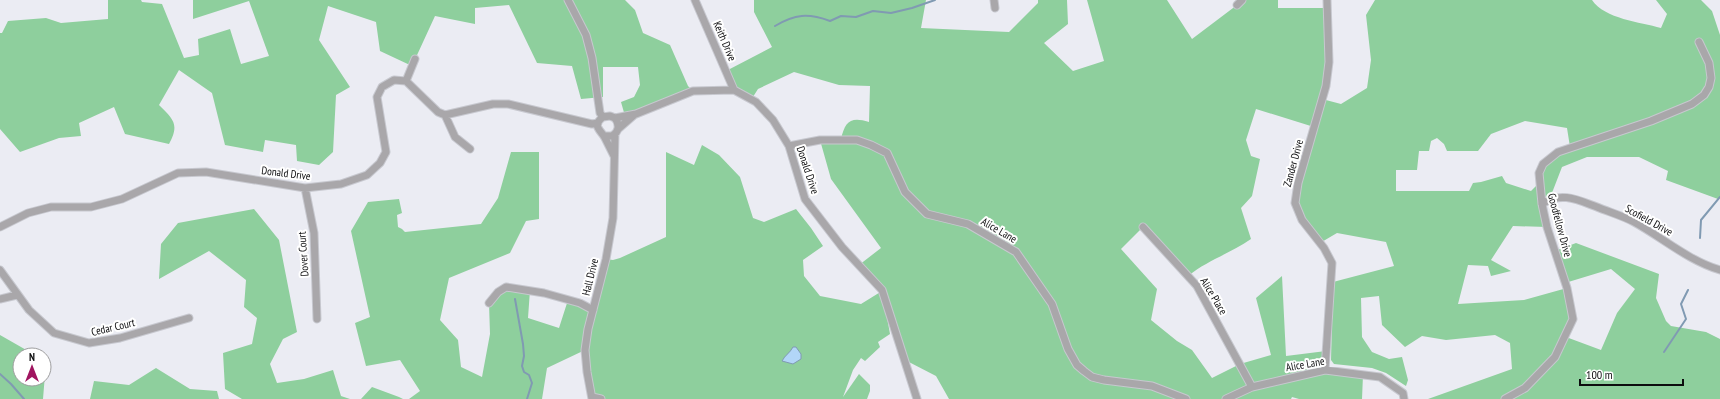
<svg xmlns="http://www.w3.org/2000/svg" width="1720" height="399" viewBox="0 0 1720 399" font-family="'PT Sans Narrow',sans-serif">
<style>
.green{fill:#8ecf9d;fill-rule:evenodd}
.water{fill:#b2d6f8;stroke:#809ab2}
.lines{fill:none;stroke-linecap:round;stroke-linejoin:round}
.stream{stroke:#809ab2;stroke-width:2}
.minor-casing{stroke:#c7c8cf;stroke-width:9}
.minor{stroke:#a9a7aa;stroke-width:7}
.labels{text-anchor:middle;stroke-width:4;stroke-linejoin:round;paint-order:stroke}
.street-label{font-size:11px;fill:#0d0d0f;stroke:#fff}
</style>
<rect width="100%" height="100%" fill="#ebecf3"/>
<path class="green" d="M108 0H141L142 2 162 4 184 58 199 55 198 39 230 29 241 64 269 56 249 1 193 19V0H625L635 10 643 33 670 45 688 86 693 91 625 116 621 102 634 97 640 85 638 67H603V97L581 99 572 66 537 63 509 5 475 8V24L435 16 412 66 380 51 376 22 328 6 319 40 350 87 336 95 333 152 319 165 297 161 296 145 265 140 263 152 225 145 212 93 179 70 159 105C173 119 180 124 169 144L125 134 114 107 79 123 81 136 59 138 20 152 0 129V33H2L8 21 46 18 61 23 108 19Z
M754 0H926L921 28 1009 32 1038 3V0H1067L1068 24 1044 43 1073 71 1104 61 1087 0H1167L1192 39 1237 5 1242 0H1278V8H1327L1329 62 1322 99 1341 104 1367 88 1371 60 1366 15 1375 0H1592C1605 19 1640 22 1661 28L1667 14 1656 0H1701L1712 11 1720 35V198L1718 199 1666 180 1668 171 1639 157H1587L1562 167 1550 198 1542 204 1547 227 1513 226 1491 260 1511 271 1491 276 1488 266 1468 265 1458 304 1524 300 1567 288 1573 319 1566 337 1601 350 1617 313 1635 289 1611 269 1565 283 1555 251 1576 243 1659 274 1656 298 1666 321 1671 326 1706 332 1720 339V399H1428L1512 369 1510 343 1495 335 1446 340 1422 336 1405 347 1382 325 1379 296 1361 298 1362 337 1372 352 1389 359 1402 357 1408 380 1406 386 1386 373 1372 368 1334 364 1331 360 1333 282 1394 266 1386 242 1337 233 1320 243 1295 203 1314 127 1256 109 1246 140 1251 156 1260 159 1252 196 1241 208 1251 239C1231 253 1208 260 1188 276L1143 227 1121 249 1157 289 1151 320 1177 341 1192 350 1212 378 1240 364 1271 355 1256 298 1282 276 1286 356 1326 351 1325 370 1363 375 1362 399H1299L1292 397 1291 399H949L936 376 905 360 883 295 890 334 878 342 880 347 865 361 861 358 853 370 843 397 859 374 870 385V391L867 399H601L592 397 585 350 547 368 542 399H409L420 391 400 360 366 366 355 323 370 317 351 231 368 202 399 199 402 213 397 215 398 227 402 229 405 232 481 224 498 198 511 152H539V219L526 221 510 253 449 278 440 320 458 340 461 367 482 377 490 334 489 303 506 287 530 290 528 318 559 328 568 300 593 309 606 259 613 260 620 258 666 237V152L694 165 702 145 719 155 740 177 753 218 764 222 796 209 811 228 823 246 803 260 804 276 820 296 861 304 882 291 859 265 881 248 831 179 820 140 841 139C845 122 850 116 869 122L870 86 839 85 794 72 758 89 751 100 734 90 726 71 772 47 754 12ZM1525 121 1567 128 1570 147 1543 164 1539 183 1531 191 1506 183 1502 176 1481 182 1473 183 1469 191H1396V170H1417L1419 151H1429L1431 141 1437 138 1444 144 1447 151H1478L1491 134Z
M254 209 279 240 297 332 283 339 270 364 277 383 304 379 333 370 341 396 350 399H242L225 389 223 353 252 344 257 318 244 307 246 280 209 251 159 279 161 244 178 223Z
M0 335 35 355H20V379H44V360L46 362 43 399H0Z
M156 368 190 389 217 391 219 399H90L94 381 129 385Z
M372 387 399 397 403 399H361Z"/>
<path class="water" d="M793 347H796L801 354V359L793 364 782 361C785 355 790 353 793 347Z"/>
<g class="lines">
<path class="stream" d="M775 26C795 14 808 13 830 21L841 16 856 17 873 11 891 13 912 8 935 0
M1700 238 1701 220 1720 197
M515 299 523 344 524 356 522 366 524 372 529 375 532 383 527 399
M1664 352 1686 319 1681 304 1688 290
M0 374 11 384 24 399"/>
<defs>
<path id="minor" d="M568 0 586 35 592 58 600 113 603 117
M695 0 734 90
M994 0 995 8
M1237 5 1242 0
M406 81 415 59
M445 115 455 137 470 149
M615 118 636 114 693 91 734 90 756 102 773 120 789 146 805 199 842 247 882 290 917 399
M618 129 634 115
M604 136H612C619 132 620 125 615 118L610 116 603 117C591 126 601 130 605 138 608 144 611 150 614 156
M789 146 820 140H857L871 145 887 153 905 192 927 214 968 224 1016 252 1052 304 1068 349 1077 365 1084 371 1092 377 1104 380 1152 386 1186 399
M305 188 314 233 317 319
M1542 204C1561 191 1578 200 1597 207 1609 212 1623 216 1634 222 1663 238 1689 261 1720 270
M0 227 28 213 51 207H91L122 199 178 173 206 172 305 188 341 184 367 175 380 163 386 152 377 97 382 87 394 80 406 81 438 112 445 115 493 104H508L592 124 598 123
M1143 227 1197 286 1252 387
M0 270 29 310 54 333 89 343 120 338 189 318
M0 299 17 295
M489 303 498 292 506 287 544 293 580 303 593 310
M1325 370 1332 263 1324 248 1302 220 1295 203 1298 183 1326 86 1329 62 1327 0
M592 397 601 399
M592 399 587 372 585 350 588 329 606 259 613 218 615 134
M1226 399 1252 387 1325 370 1380 377 1403 393 1404 399
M1505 399 1525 388 1555 357 1573 319 1567 288 1547 227 1542 204 1539 173 1543 164 1558 152 1651 121 1692 104 1704 95 1709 87 1711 78 1709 63 1699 42"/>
</defs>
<use href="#minor" class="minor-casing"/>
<use href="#minor" class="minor"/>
</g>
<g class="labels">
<g class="street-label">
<text transform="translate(725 41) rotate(67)" y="4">Keith Drive</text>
<text transform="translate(1293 163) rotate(-75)" y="4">Zander Drive</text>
<text transform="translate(808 170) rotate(72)" y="4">Donald Drive</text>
<text transform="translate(286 173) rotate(7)" y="4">Donald Drive</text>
<text transform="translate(1649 220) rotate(29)" y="4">Scofield Drive</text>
<text transform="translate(1560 225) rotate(75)" y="4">Goodfellow Drive</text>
<text transform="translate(999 230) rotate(30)" y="4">Alice Lane</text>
<text transform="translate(303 254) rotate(-94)" y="4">Dover Court</text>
<text transform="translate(590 277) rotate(-76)" y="4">Hall Drive</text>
<text transform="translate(1214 296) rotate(59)" y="4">Alice Place</text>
<text transform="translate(113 327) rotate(-13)" y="4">Cedar Court</text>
<text transform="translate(1305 364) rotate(-10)" y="4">Alice Lane</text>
</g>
</g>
<g transform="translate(32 367)"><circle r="19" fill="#ffffff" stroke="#9e9e9f"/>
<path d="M0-3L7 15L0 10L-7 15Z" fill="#a01560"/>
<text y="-6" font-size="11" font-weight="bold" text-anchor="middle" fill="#0d0d0f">N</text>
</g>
<path d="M1580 379v6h103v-6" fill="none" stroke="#0d0d0f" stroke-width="2"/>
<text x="1586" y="379" font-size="12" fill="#0d0d0f" stroke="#ffffff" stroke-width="3" paint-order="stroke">100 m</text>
</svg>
